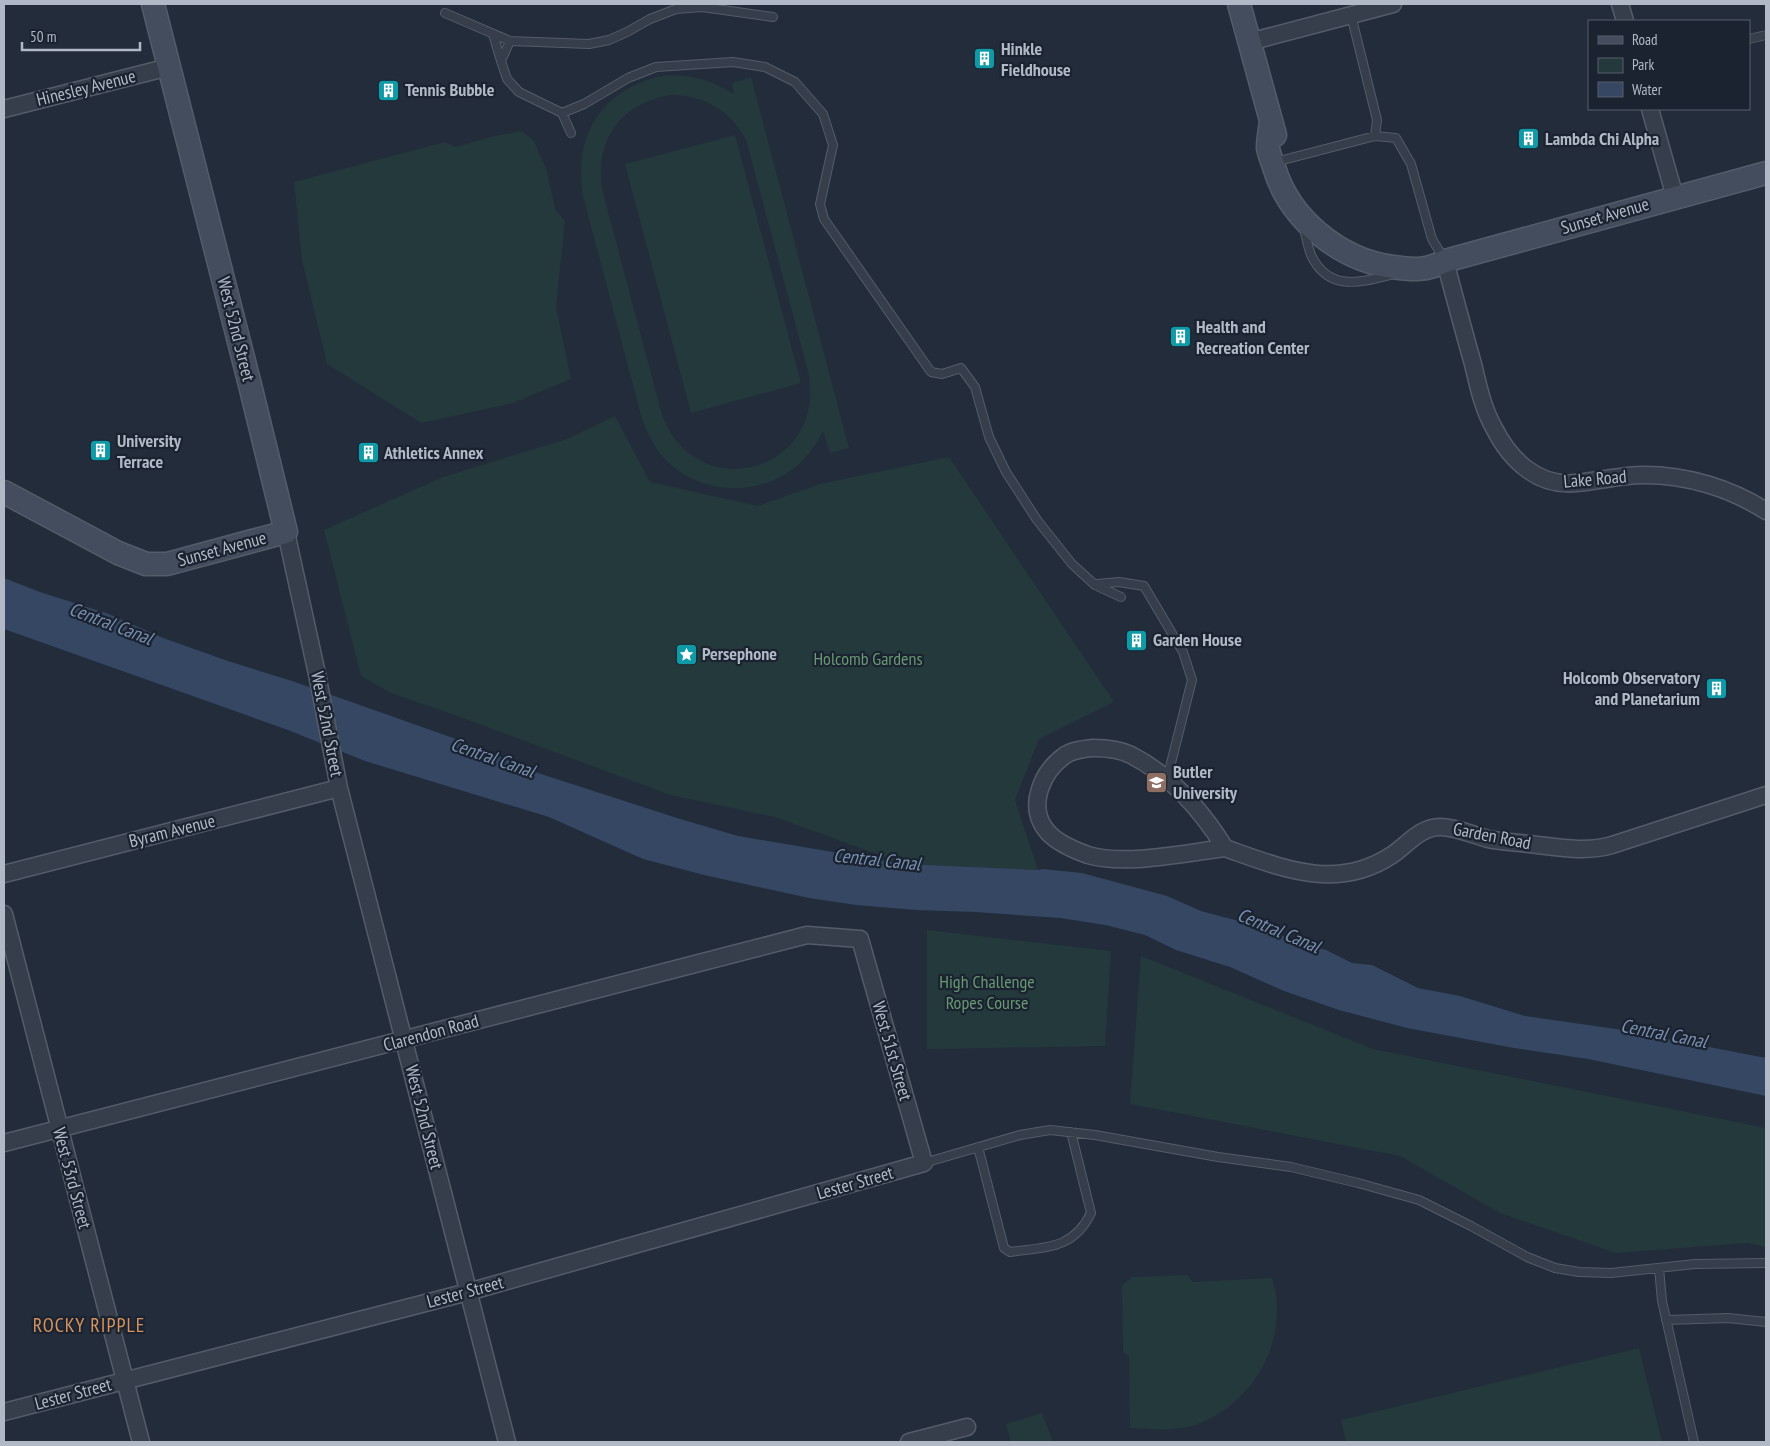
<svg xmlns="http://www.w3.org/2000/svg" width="1770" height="1446" viewBox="0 0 1770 1446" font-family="'PT Sans Narrow',sans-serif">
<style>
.green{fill:#24393c;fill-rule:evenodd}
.water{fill:#354763}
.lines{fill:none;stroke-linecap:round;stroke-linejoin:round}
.lane-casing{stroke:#545c69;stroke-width:10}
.street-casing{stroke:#545c69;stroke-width:19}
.secondary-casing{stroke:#545c69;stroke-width:25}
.lane{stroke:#363e4b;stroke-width:8}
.street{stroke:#363e4b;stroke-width:16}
.secondary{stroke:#434d5e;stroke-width:22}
.labels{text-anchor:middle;stroke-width:4.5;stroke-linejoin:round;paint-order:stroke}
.poi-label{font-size:18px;font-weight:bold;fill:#b1b9c7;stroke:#1b2330;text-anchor:start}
.street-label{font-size:18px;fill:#b1b9c7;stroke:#1b2330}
.park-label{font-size:18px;fill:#679973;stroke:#1b2330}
.water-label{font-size:19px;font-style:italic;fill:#788fb0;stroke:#1b2330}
.quarter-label{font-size:20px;letter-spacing:1px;fill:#d6935d;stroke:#1b2330}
</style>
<rect width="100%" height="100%" fill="#222c3b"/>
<path class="green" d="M667 75C692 75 712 80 734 94L732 83 751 77 849 448 830 453 823 431C818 441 812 451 804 459 768 497 704 498 667 461 655 449 648 435 642 419L583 196C572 134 604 86 667 75ZM671 95C705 95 730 111 746 140L808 371C829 474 692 509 661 411L602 189C595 139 621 103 671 95Z
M522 131 534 141 547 171 555 209 565 221 556 307 571 379 513 403 421 423 327 364 302 260 294 182 445 142 456 147 491 137Z
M735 135 801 383 691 413 625 164Z
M615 416 650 482 758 506 820 484 949 457 1114 702 1039 739 1015 800 1038 870 904 864 775 817 670 795 463 718 391 693 361 676 324 530 443 477 567 439Z
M927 930 1111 951 1105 1046 927 1049Z
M1141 956 1373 1049 1766 1128V1247L1748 1243 1616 1253 1500 1213 1400 1156 1130 1104Z
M1187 1275 1193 1282 1272 1278C1291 1337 1255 1403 1198 1424 1176 1432 1153 1429 1130 1428L1129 1356 1123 1352 1122 1286 1132 1277Z
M1639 1348 1662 1442H1346L1341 1420Z
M1042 1413 1053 1442H1011L1006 1424Z"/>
<path class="water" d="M4 578 40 592 109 614 163 638 228 661 292 681 473 745 538 773 677 818 738 836 904 864 1038 870 1043 869 1082 873 1167 896 1201 911 1265 928 1297 942 1326 950 1352 963 1372 965 1418 988 1460 996 1525 1016 1616 1029 1766 1058V1096L1588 1059 1514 1048 1407 1028 1339 1010 1284 991 1230 967 1176 950 1145 935 1105 925 1060 918 975 912 916 910 856 905 809 898 704 875 643 859 549 817 365 761 288 730 4 629Z"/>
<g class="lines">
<defs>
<path id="lane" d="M445 13 510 41 589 44 609 40 627 32 650 19 676 9 702 7 773 17
M1351 15 1377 120 1375 136
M493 34 501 61 510 41
M1749 39 1766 35
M501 61 507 79 519 92 562 113 571 133
M562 113 584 104 628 78 656 67 733 62 765 67 795 82 823 114 833 145 820 204 824 219 931 372 942 374 961 368 975 387 989 437 1006 472 1037 520 1072 564 1095 585 1121 597
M1283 160 1375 136 1396 138 1411 164 1432 239 1444 259
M1304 228C1306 237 1308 247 1311 255 1329 293 1362 282 1394 274
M1097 584 1119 582 1144 586 1183 652 1192 680 1167 779
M978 1147 1004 1248 1010 1252C1045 1247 1073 1250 1091 1213L1071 1132
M924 1163 1020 1135 1050 1130 1095 1135 1218 1157 1291 1167 1358 1183 1419 1200 1471 1226 1527 1257 1555 1268 1579 1272 1611 1273 1695 1264 1766 1263
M1659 1268 1662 1301 1694 1442
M1666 1320 1728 1318 1766 1322"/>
<path id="street" d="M1620 4 1625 21
M1249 42 1393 4
M4 109 169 67
M1650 109 1675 197
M1445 261C1454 295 1463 329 1473 364 1478 385 1483 409 1494 428 1510 460 1538 487 1576 483 1599 481 1622 475 1644 475 1687 475 1730 488 1766 511
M286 532 317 674 339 788 507 1442
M1093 748C1106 748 1119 749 1131 755 1170 775 1202 811 1225 848 1186 853 1125 866 1088 855 1074 850 1055 842 1046 830 1027 806 1042 772 1064 756 1072 750 1084 749 1093 748Z
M1225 848C1282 868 1336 892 1392 855 1407 845 1420 827 1440 827 1456 827 1473 835 1488 839 1501 842 1516 842 1529 844 1557 847 1585 853 1612 845L1766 795
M4 874 339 788
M4 914 141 1442
M4 1143 807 935 860 939 924 1163 468 1292 4 1412
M909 1442 967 1427"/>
<path id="secondary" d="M1239 4 1275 135
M1271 121C1270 130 1268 139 1268 148 1269 154 1272 161 1274 167 1289 219 1340 260 1393 267 1413 270 1427 271 1445 261L1766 173
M4 492 118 553 146 564H167L286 532 250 385 153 4"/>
</defs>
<use href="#lane" class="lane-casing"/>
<use href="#street" class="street-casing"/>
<use href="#secondary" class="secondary-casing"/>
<use href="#lane" class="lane"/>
<use href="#street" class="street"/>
<use href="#secondary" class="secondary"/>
</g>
<defs>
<symbol id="building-square" viewBox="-11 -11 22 22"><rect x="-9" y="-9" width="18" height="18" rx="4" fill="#0f9aa8" stroke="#1b2330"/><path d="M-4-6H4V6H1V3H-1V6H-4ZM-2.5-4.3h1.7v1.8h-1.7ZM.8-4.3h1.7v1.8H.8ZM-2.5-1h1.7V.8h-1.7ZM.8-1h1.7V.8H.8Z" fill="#fff"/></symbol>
<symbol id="sight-square" viewBox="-11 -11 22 22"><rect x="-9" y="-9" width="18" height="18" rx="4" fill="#0f9aa8" stroke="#1b2330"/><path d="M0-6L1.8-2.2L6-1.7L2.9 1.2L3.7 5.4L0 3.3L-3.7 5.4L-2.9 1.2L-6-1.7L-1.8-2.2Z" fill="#fff"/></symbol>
<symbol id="university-square" viewBox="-11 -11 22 22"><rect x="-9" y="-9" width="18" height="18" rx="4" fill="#8d6e63" stroke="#1b2330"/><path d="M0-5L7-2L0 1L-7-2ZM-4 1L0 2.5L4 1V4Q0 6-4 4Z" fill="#fff"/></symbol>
</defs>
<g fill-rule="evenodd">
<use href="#building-square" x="972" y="46" width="25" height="25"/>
<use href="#building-square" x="376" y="78" width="25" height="25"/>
<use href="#building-square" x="1516" y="126" width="25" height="25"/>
<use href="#building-square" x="1168" y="324" width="25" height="25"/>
<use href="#building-square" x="88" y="438" width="25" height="25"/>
<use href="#building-square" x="356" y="440" width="25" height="25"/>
<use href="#building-square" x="1124" y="628" width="25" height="25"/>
<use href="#sight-square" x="674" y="642" width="25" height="25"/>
<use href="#building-square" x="1704" y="676" width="25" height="25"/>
<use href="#university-square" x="1144" y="770" width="25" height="25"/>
</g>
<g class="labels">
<g class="poi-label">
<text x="1001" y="55">Hinkle<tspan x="1001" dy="21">Fieldhouse</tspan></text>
<text x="405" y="96">Tennis Bubble</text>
<text x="1545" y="145">Lambda Chi Alpha</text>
<text x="1196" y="333">Health and<tspan x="1196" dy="21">Recreation Center</tspan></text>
<text x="117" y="447">University<tspan x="117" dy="21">Terrace</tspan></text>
<text x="384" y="459">Athletics Annex</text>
<text x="1153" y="646">Garden House</text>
<text x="702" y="660">Persephone</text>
<text x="1700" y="684" text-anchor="end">Holcomb Observatory<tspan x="1700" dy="21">and Planetarium</tspan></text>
<text x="1173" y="778">Butler<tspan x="1173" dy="21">University</tspan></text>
</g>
<g class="street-label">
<text transform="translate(86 88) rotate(-14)" y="6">Hinesley Avenue</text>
<text transform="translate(1605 216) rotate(-16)" y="6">Sunset Avenue</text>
<text transform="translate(236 329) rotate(76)" y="6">West 52nd Street</text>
<text transform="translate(1595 479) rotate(-5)" y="6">Lake Road</text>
<text transform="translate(222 549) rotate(-15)" y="6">Sunset Avenue</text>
<text transform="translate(327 724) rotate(79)" y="6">West 52nd Street</text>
<text transform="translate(172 831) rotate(-14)" y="6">Byram Avenue</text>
<text transform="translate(1492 836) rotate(11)" y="6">Garden Road</text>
<text transform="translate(431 1033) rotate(-15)" y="6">Clarendon Road</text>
<text transform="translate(892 1051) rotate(74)" y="6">West 51st Street</text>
<text transform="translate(424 1117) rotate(76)" y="6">West 52nd Street</text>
<text transform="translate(72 1178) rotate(75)" y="6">West 53rd Street</text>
<text transform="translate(855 1183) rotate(-16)" y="6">Lester Street</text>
<text transform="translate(465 1292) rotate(-15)" y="6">Lester Street</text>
<text transform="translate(73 1394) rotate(-15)" y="6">Lester Street</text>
</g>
<g class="park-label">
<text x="868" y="665">Holcomb Gardens</text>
<text x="987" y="988">High Challenge<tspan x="987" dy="21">Ropes Course</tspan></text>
</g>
<g class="water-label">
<text transform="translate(111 623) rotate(21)" y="7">Central Canal</text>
<text transform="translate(493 757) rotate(19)" y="7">Central Canal</text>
<text transform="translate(877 859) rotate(6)" y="7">Central Canal</text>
<text transform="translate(1279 930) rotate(23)" y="7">Central Canal</text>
<text transform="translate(1664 1033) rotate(11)" y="7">Central Canal</text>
</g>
<g class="quarter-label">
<text x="89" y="1332">ROCKY RIPPLE</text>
</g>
</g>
<rect width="1770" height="1446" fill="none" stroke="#b1b9c7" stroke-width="10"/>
<rect x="1588" y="20" width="162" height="90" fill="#1b2330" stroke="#575f6c"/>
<rect x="1598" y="36" width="25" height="8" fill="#434d5e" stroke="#575f6c"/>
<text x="1632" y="45" font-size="15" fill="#b1b9c7">Road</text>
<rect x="1598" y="58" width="25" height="15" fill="#24393c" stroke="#575f6c"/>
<text x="1632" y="70" font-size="15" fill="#b1b9c7">Park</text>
<rect x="1598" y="82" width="25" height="15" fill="#354763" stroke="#575f6c"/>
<text x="1632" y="95" font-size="15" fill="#b1b9c7">Water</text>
<path d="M22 42v8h118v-8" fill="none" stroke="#b1b9c7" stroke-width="2.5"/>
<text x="30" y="42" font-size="15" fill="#b1b9c7" stroke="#1b2330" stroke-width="4" paint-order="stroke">50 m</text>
</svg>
